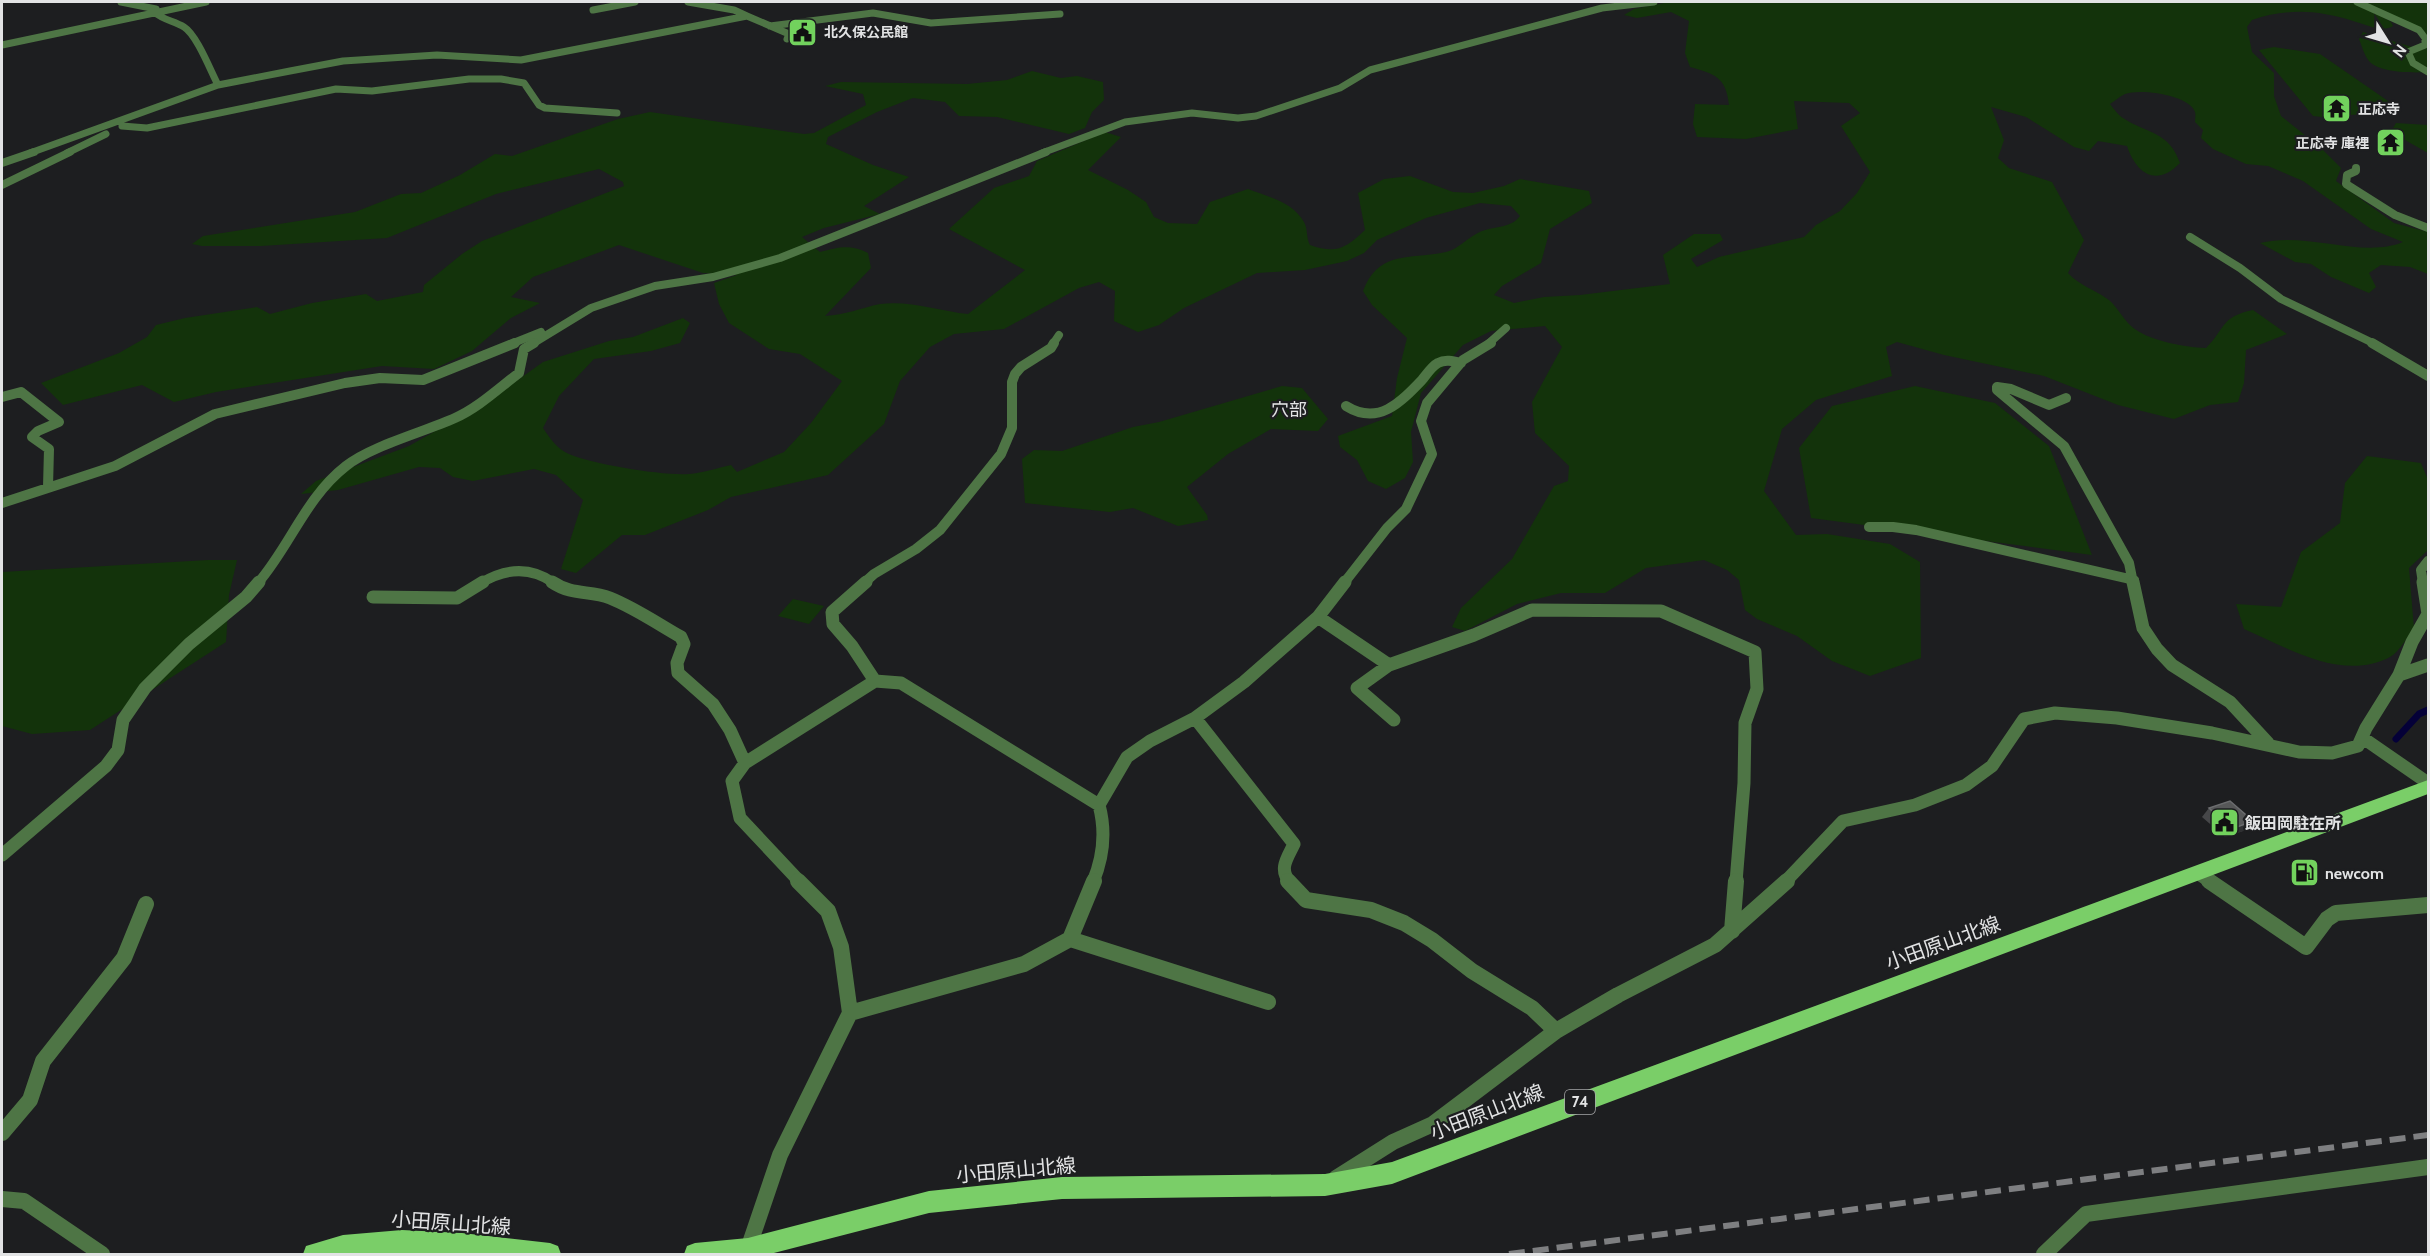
<svg xmlns="http://www.w3.org/2000/svg" width="2430" height="1256" viewBox="0 0 2430 1256" font-family="Cabin,'Noto Sans JP',sans-serif">
<style>
.green{fill:#13330b}
.lines{fill:none;stroke-linecap:round;stroke-linejoin:round}
.stream{stroke:#040038;stroke-width:7}
.minor-far4{stroke:#4e7545;stroke-width:7}
.minor-far3{stroke:#4e7545;stroke-width:8}
.minor-far2{stroke:#4e7545;stroke-width:10}
.minor-far1{stroke:#4e7545;stroke-width:13}
.minor{stroke:#4e7545;stroke-width:16}
.primary{fill:#7ace68;fill-rule:evenodd}
.rail{stroke:#7e7f81;stroke-width:6;stroke-dasharray:16 8;stroke-linecap:butt}
.wall{fill:#464749}
.shaded-wall{fill:#2e2f31}
.building{fill:#575859;stroke:#6c6d6f;stroke-width:1.5}
.labels{text-anchor:middle;stroke-width:4.5;stroke-linejoin:round;paint-order:stroke}
.far-poi-label{font-size:14px;font-weight:bold;fill:#e2e3e4;stroke:#1d1e20;text-anchor:start}
.shield{fill:#1d1e20;stroke:#a7a8a9;stroke-width:1.5}
.shield-label{font-size:15px;font-weight:bold;fill:#e2e3e4}
.poi-label{font-size:16px;font-weight:bold;fill:#e2e3e4;stroke:#1d1e20;text-anchor:start}
.neighbourhood-label{font-size:18px;fill:#e2e3e4;stroke:#1d1e20}
.near-street-label{font-size:20px;fill:#e2e3e4;stroke:#1d1e20}
</style>
<rect width="100%" height="100%" fill="#1d1e20"/>
<path class="green" d="M1669 2H2358L2391 22 2393 26C2382 33 2364 24 2353 21 2318 10 2287 8 2252 20L2247 27 2252 52 2274 73V96L2281 116 2321 148 2341 168 2336 181 2394 223 2428 232V274L2410 267 2381 265 2369 273 2376 287 2369 293 2331 277 2311 264 2295 262 2260 243C2307 231 2362 259 2403 242L2371 229 2303 181 2268 166 2246 164 2213 149 2201 138 2203 130 2195 122C2195 119 2196 115 2195 112 2190 95 2140 88 2125 94 2120 96 2115 101 2110 104 2114 109 2118 115 2123 118 2147 134 2169 131 2180 163 2156 188 2136 173 2127 146L2098 141 2089 151 2074 147 2026 117 1991 107 2004 140 1998 158 2009 168 2052 182 2084 240 2068 273C2079 285 2093 289 2106 298 2116 304 2122 318 2131 326 2148 341 2184 347 2206 348 2226 328 2220 317 2253 310L2287 334 2246 350 2244 383 2238 402 2210 405 2174 419 2118 405 2044 376 1944 355 1897 342 1886 347 1892 376 1816 400 1782 429 1764 491 1796 535 1827 534 1890 544 1920 562 1921 658 1870 676 1832 661 1797 636 1757 619 1745 610 1739 580 1727 570 1704 560 1646 568 1605 593H1561L1517 604 1465 631 1452 627 1461 608 1512 559 1554 486 1568 481 1569 466 1535 433 1532 402 1562 347 1545 326 1491 331 1463 345 1421 393 1411 432 1413 462 1405 478 1386 489 1368 481 1357 460 1340 447 1338 436 1392 416 1397 378 1407 338 1372 305 1363 291C1379 249 1411 260 1446 252 1459 249 1469 236 1482 231 1496 226 1511 228 1520 216L1511 206 1480 203 1426 218 1377 240 1364 253 1347 261 1305 270 1257 273 1184 308 1159 325 1138 332 1114 321 1115 291 1099 282 1079 288 1004 329 954 334 930 347 900 381 884 424 828 475 731 497 708 510 645 535H622L576 573 561 569 583 500 556 475 534 469 473 481 453 477 440 468 419 467 338 490 301 494 316 481 409 446 490 400 543 362 609 341 633 337 683 318 690 323 680 343 651 351 594 359 559 396 543 428C549 437 558 450 569 454 591 464 664 476 689 474 703 473 717 468 731 465L737 472 784 452 811 423 842 381 800 354 769 349 729 323 719 304 714 283 737 275 703 273 619 245 533 277 511 297 540 303 511 318 472 351 434 369 382 366 216 392 174 402 142 385 63 405 41 383 119 353 147 337 156 325 185 318 257 307 270 314 312 303 366 294 377 301 423 292 424 285 462 254 482 241 624 186 623 182 599 169 496 194 387 238 261 246H202L192 244 203 236 355 212 401 194 421 193 460 175 495 154 512 156 618 119 650 112 804 134 814 133 866 105 863 94 825 86 841 82 967 84 1007 80 1032 71 1061 78 1077 76 1103 82 1104 100 1092 112 1085 128 1069 134 997 117 959 116 945 102 913 98 877 112 828 137 826 144 873 165 909 177 864 206 880 214 824 228 802 237 820 252C839 247 850 244 868 253L871 268 825 316C845 315 861 308 880 304 909 300 940 311 968 314L1025 270 949 229 994 188 1029 176 1037 161 1105 132 1121 137 1088 170 1128 190 1146 202 1154 217 1168 223 1197 224 1210 202 1248 189C1269 197 1293 202 1304 222 1308 229 1306 238 1310 245 1336 254 1345 249 1365 230L1358 193 1384 179 1410 176 1453 192 1473 193 1504 186 1520 179 1589 191 1592 203 1550 229 1541 263 1502 286 1494 295 1514 303 1544 297 1580 295 1670 284 1663 255 1694 234H1720L1723 240 1691 259 1697 267 1719 257 1804 237 1816 225 1840 211 1857 193 1870 172 1841 126 1860 113 1849 103 1794 101 1798 129 1746 139 1697 137 1693 124 1695 104 1729 105C1726 77 1715 74 1690 67L1685 53 1689 21 1671 12 1637 18 1624 15 1634 9Z
M2363 2H2428V44L2419 33Z
M2363 32 2422 50 2428 47V72C2414 73 2379 73 2369 61 2364 55 2362 46 2359 39Z
M2274 47 2320 54 2391 103 2377 114 2346 115 2349 120 2313 116 2259 50Z
M2396 123 2428 125V153L2396 135 2393 128Z
M1282 386 1302 388 1328 419 1318 431 1271 429 1228 454 1187 487 1207 515 1208 520 1178 526 1133 508 1110 512 1025 503 1022 459 1034 450 1062 451 1133 427 1159 422Z
M1915 386 1995 403 2049 446 2092 555 1811 518 1799 448 1832 406Z
M2367 456 2421 463 2428 480V550L2409 568 2414 629C2407 637 2399 652 2390 657 2343 682 2288 648 2244 629L2236 604 2281 607 2301 552 2340 523 2345 483Z
M208 560H237L229 595 226 642 90 730 32 734 2 726V572Z
M793 599 824 606 809 624 778 616Z"/>
<g class="lines">
<path class="stream" d="M2396 739 2419 714 2428 710"/>
<path class="minor-far4" d="M121 2 156 9
M2357 2 2419 30 2425 38V45L2408 52 2413 63 2428 72
M593 10 635 2
M154 12C163 20 174 21 184 27 197 35 211 72 218 85
M747 16 789 34 787 39
M770 26 873 13 931 23 1060 14
M2 45 206 2
M122 126 147 128 336 89 372 91 469 79H501L524 83 539 105 545 108 617 113
M30 153 218 85 290 71 343 61 437 55 521 60 747 16 734 10 688 2
M67 153 106 134
M1042 153 1125 122 1192 113 1238 118 1256 116 1340 88 1370 70 1602 8 1654 2"/>
<path class="minor-far3" d="M2 163 34 152
M2356 168V171L2347 175 2346 184 2395 215 2428 228
M2 185 70 152
M2190 237 2240 268 2281 299 2375 344
M511 344 541 332
M532 344 591 308 655 286 713 277 780 258 1046 152
M1053 344 1059 335
M1488 344 1506 328"/>
<path class="minor-far2" d="M2372 343 2428 376
M2 397 21 392 59 422 38 431 32 437 49 449 48 487
M2066 398 2049 405 2011 389 1997 387V390L2064 446 2129 563 2133 583
M1346 406C1378 426 1400 403 1422 380 1426 375 1432 366 1438 363 1445 359 1453 361 1461 363
M2 503 115 466 215 414 345 383 380 378 423 380 515 343
M1869 527H1893L1916 530 2134 580
M258 583C290 546 306 497 346 466 371 446 424 432 455 418 478 408 499 388 519 373L524 349 534 343
M481 583C506 568 530 566 554 583
M864 583 874 574 916 549 940 530 1001 454 1012 428V382L1015 374 1021 367 1051 348 1054 343
M1344 583 1387 528 1406 509 1432 454 1421 421 1427 403 1463 360 1491 343
M2423 583 2421 570 2428 561"/>
<path class="minor-far1" d="M552 582C573 596 589 590 610 598 635 608 658 624 681 637L684 644 677 663 678 673 713 704 730 730 745 763
M866 582 832 612 833 624 852 646 875 681
M2133 582 2143 628 2157 649 2172 665 2230 702 2268 743
M373 597 457 598 483 582
M1318 617 1389 665
M2399 675 2428 665
M1195 718 1294 844C1288 857 1278 869 1290 882
M1394 720 1357 688 1389 665 1474 635 1532 610 1661 611 1755 652 1757 689 1745 723 1744 783 1736 882
M2363 738 2428 783
M2 855 106 766 118 750 123 720 145 688 189 644 246 597 259 582
M2199 874 2211 882
M800 882 740 818 732 781 745 763 875 681 901 683 1099 805
M1093 882C1103 858 1106 831 1099 805L1127 757 1150 741 1195 718 1244 682 1318 617 1345 582
M1785 882 1843 821 1915 805 1966 785 1992 766 2024 719 2055 713 2117 718 2212 733 2299 752 2332 753 2358 746 2366 728 2399 675 2412 642 2428 614 2423 582"/>
<path class="minor" d="M1288 881 1306 900 1371 910 1404 923 1432 940 1472 971 1532 1008 1556 1031
M2209 881 2306 947 2327 919 2336 913 2428 905
M1732 931 1736 881
M1070 939 1268 1002
M850 1013 1024 964 1070 939 1094 881
M2 1133 30 1100 43 1061 124 958 146 904
M1336 1178 1393 1142 1433 1124 1556 1031 1618 995 1715 945 1787 881
M2 1199 24 1201 102 1254
M748 1249 780 1155 850 1013 841 947 828 911 798 881
M2044 1254 2086 1214 2428 1167"/>
<path class="primary" d="M2428 780V794L1392 1184 1325 1196 1062 1199 929 1213 770 1254H684L687 1246 695 1243 748 1238 929 1191 1062 1177 1325 1174 1392 1162Z
M402 1230 462 1233 550 1243 558 1246 561 1254H303L306 1246 343 1235Z"/>
<path class="rail" d="M1509 1254 2428 1135"/>
</g>
<path class="wall" d="M2209 808 2253 821 2246 830 2225 837 2202 817Z"/>
<path class="shaded-wall" d="M2253 821 2246 830 2225 837 2232 829Z"/>
<path class="building" d="M2230 801 2253 821 2232 829 2209 808Z"/>
<defs>
<symbol id="civic-square" viewBox="-11 -11 22 22"><rect x="-9" y="-9" width="18" height="18" rx="4" fill="#72d25d" stroke="#1d1e20"/><path d="M-.6-6.5H3V-4.5H.6V-3L4-1V1h2V6H-6V1h2V-1L-.6-3ZM-1.2 2.5V6h2.4V2.5Z" fill="#111"/></symbol>
<symbol id="temple-square" viewBox="-11 -11 22 22"><rect x="-9" y="-9" width="18" height="18" rx="4" fill="#72d25d" stroke="#1d1e20"/><path d="M0-6L5-2H3V0L6.5 2.5H4V6H1.5V3h-3V6H-4V2.5H-6.5L-3 0V-2H-5Z" fill="#111"/></symbol>
<symbol id="fuel-square" viewBox="-11 -11 22 22"><rect x="-9" y="-9" width="18" height="18" rx="4" fill="#72d25d" stroke="#1d1e20"/><path d="M-5.5-6h7V0h2V4h1.3V-2.5L3-4.5l.8-.8L6-3V5H2.5V1h-1V6h-7ZM-4.2-4.7v3.2H.2V-4.7Z" fill="#111"/></symbol>
</defs>
<g fill-rule="evenodd">
<use href="#civic-square" x="786" y="16" width="33" height="33"/>
<use href="#temple-square" x="2320" y="92" width="33" height="33"/>
<use href="#temple-square" x="2374" y="126" width="33" height="33"/>
<use href="#civic-square" x="2208" y="806" width="33" height="33"/>
<use href="#fuel-square" x="2288" y="856" width="33" height="33"/>
</g>
<g class="labels">
<g class="far-poi-label">
<text x="824" y="37">北久保公民館</text>
<text x="2358" y="114">正応寺</text>
<text x="2369" y="148" text-anchor="end">正応寺 庫裡</text>
</g>
<rect class="shield" x="1565" y="1090" width="30" height="24" rx="4.5"/>
<g class="shield-label">
<text x="1580" y="1107">74</text>
</g>
<g class="poi-label">
<text x="2245" y="829">飯田岡駐在所</text>
<text x="2325" y="879">newcom</text>
</g>
<g class="neighbourhood-label">
<text x="1289" y="416">穴部</text>
</g>
<g class="near-street-label">
<text transform="translate(1943 943) rotate(-20)" y="7">小田原山北線</text>
<text transform="translate(1487 1112) rotate(-21)" y="7">小田原山北線</text>
<text transform="translate(1016 1170) rotate(-5)" y="7">小田原山北線</text>
<text transform="translate(451 1223) rotate(4)" y="7">小田原山北線</text>
</g>
</g>
<rect width="2430" height="1256" fill="none" stroke="#e2e3e4" stroke-width="6"/>
<g transform="translate(2388 42) rotate(127)" stroke="#1d1e20" stroke-width="4.5" paint-order="stroke">
<path d="M0-4.5L10 22L0 15L-10 22Z" fill="#e2e3e4"/>
<text y="-9" font-size="16" font-weight="bold" text-anchor="middle" fill="#e2e3e4">N</text>
</g>
</svg>
